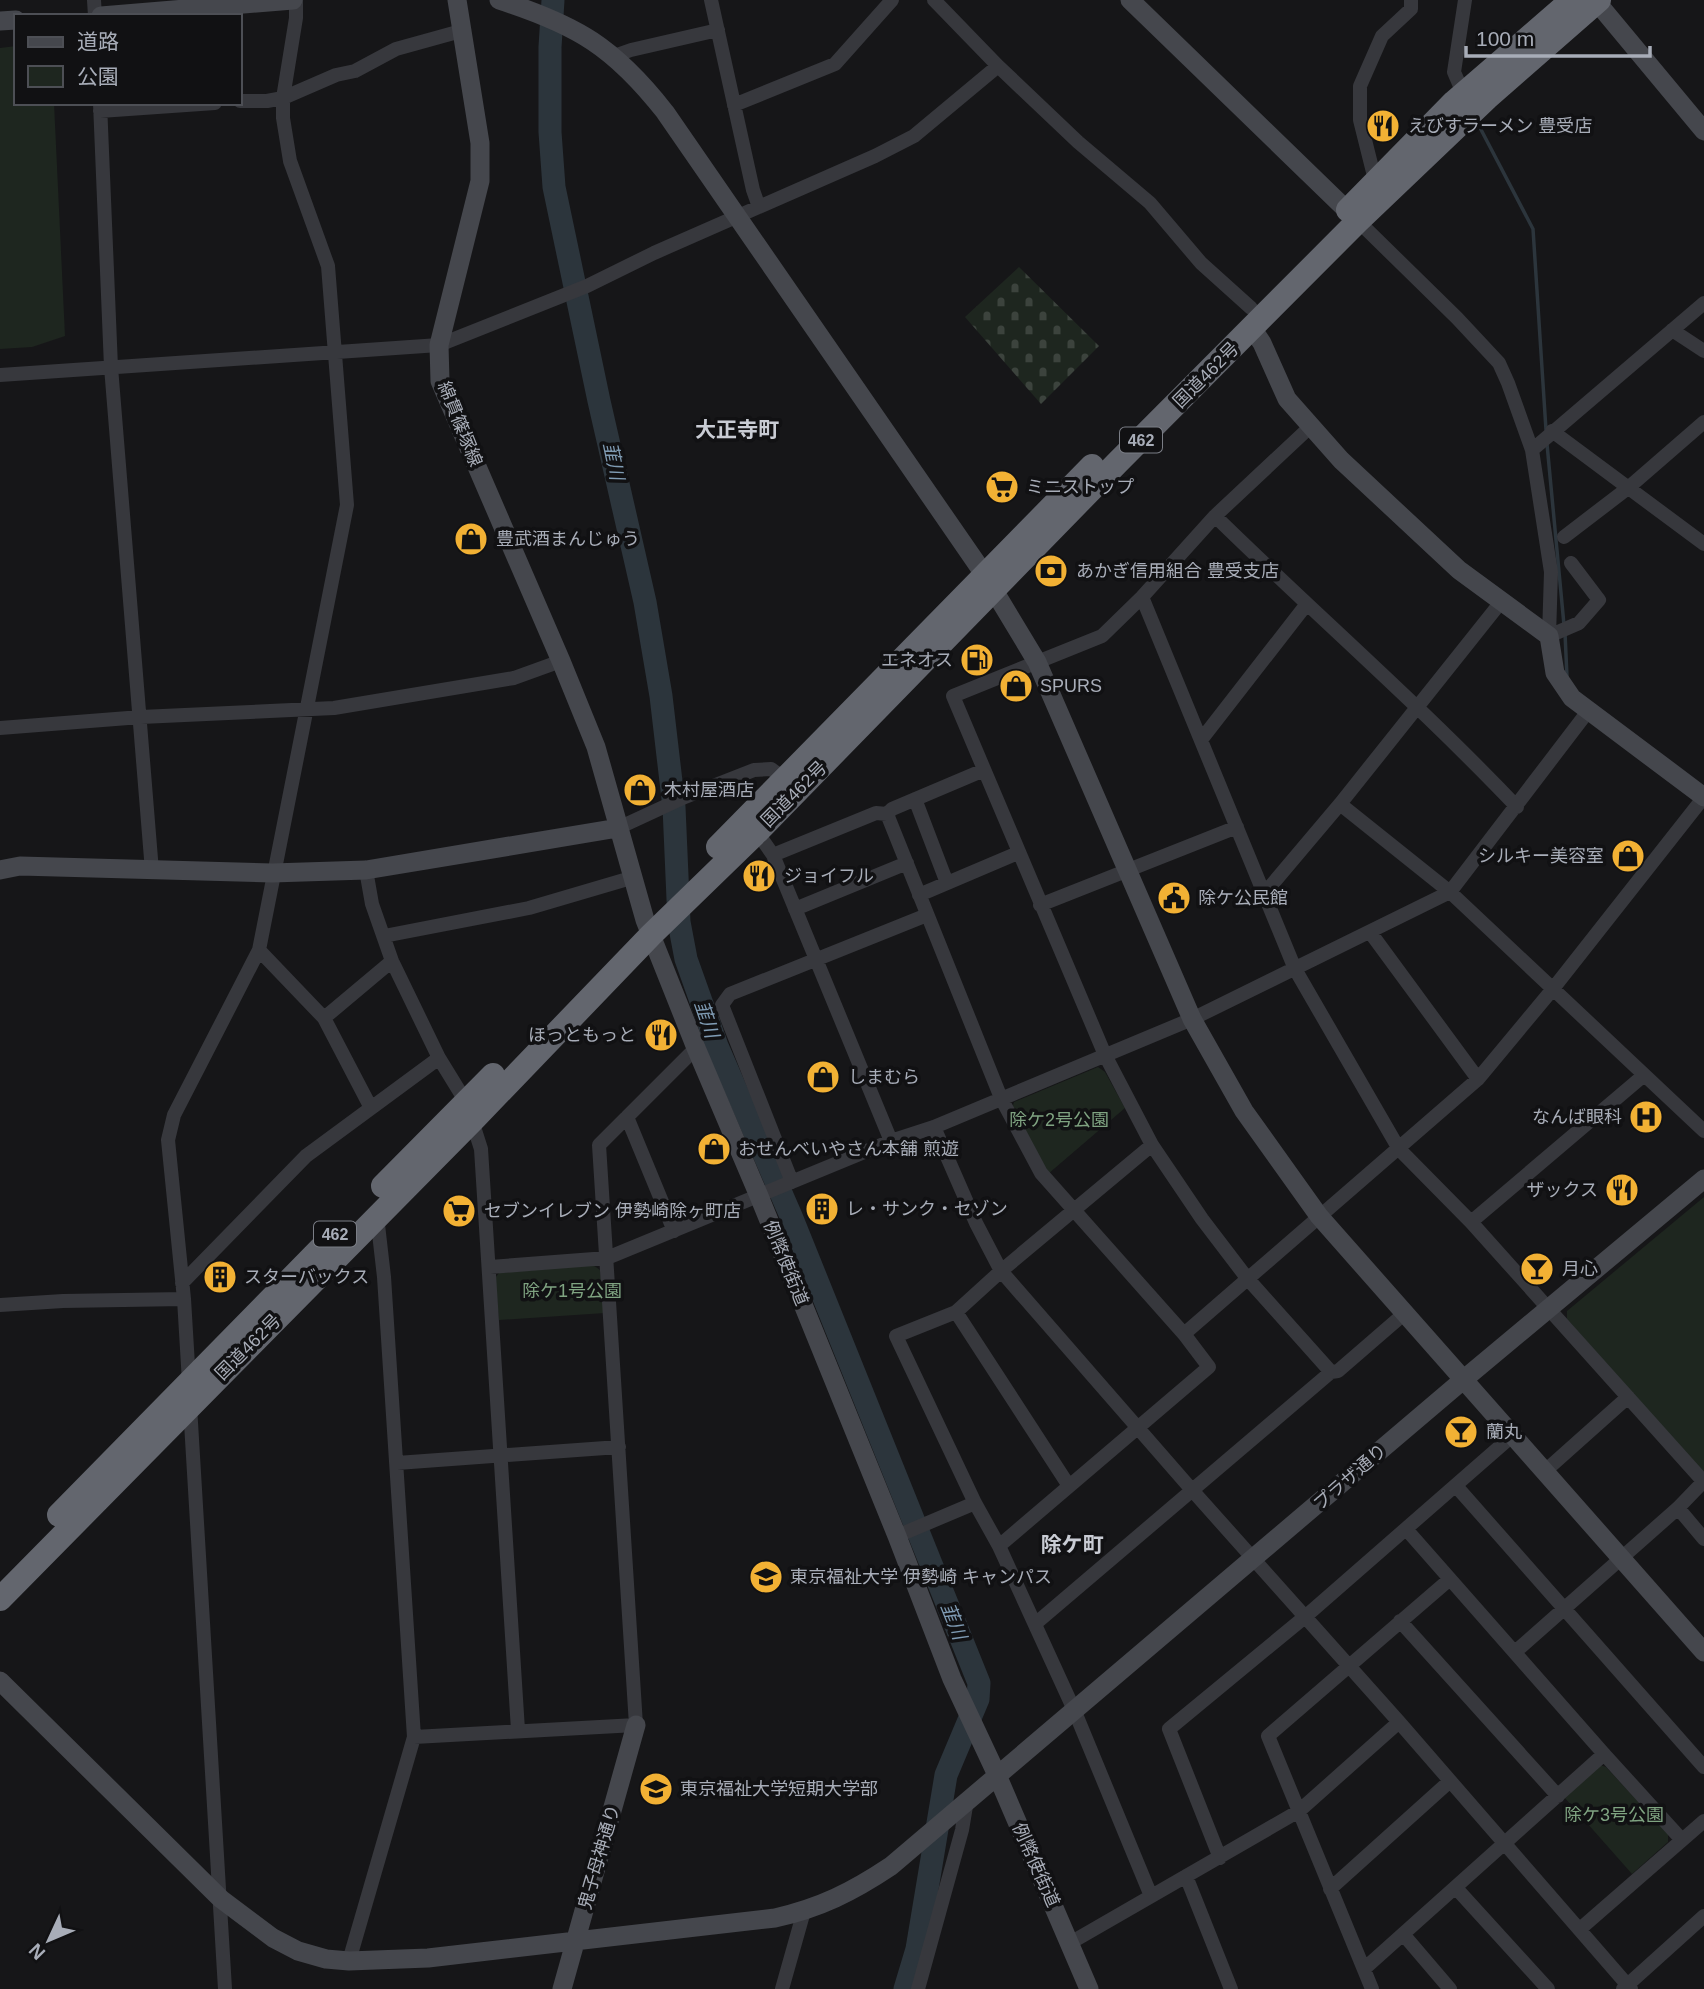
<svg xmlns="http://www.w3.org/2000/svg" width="1704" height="1989" viewBox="0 0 1704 1989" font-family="Arial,'Noto Sans JP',sans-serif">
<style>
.green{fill:#1e261f}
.cemetery{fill:url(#cemetery-stones)}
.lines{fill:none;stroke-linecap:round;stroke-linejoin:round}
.stream{stroke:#2c353c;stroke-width:3.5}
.river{stroke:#2c353c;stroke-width:23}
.street{stroke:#37383d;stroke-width:14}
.secondary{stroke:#45474d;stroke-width:19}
.highway{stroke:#63666e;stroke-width:24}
.labels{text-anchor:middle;stroke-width:7;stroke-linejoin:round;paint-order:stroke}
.shield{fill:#111113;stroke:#7b7e86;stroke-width:2}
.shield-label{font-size:16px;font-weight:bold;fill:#a8adb8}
.poi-label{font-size:18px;fill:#a8adb8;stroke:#111113;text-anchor:start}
.street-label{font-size:18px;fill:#a8adb8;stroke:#111113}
.park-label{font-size:18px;fill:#7fa381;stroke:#111113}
.water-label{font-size:19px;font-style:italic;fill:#7f9bb3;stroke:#111113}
.quarter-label{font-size:21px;font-weight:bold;fill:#c9ccd4;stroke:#111113}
</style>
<defs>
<pattern id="cemetery-stones" width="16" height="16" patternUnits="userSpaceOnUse" patternTransform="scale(1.75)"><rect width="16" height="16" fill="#1e261f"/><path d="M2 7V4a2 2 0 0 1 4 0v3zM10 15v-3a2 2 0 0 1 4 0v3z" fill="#3c433d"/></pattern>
</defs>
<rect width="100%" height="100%" fill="#161618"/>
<path class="green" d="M16 46V103H54L65 336 32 347 0 349V48Z
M1098 1067 1105 1072 1125 1108 1048 1174 1012 1109 1014 1102Z
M1704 1197V1471L1701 1472 1567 1319V1311Z
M593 1265 600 1270 605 1313 499 1320 495 1278 499 1273Z
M1600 1765 1606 1767 1668 1834V1842L1632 1874 1564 1797Z"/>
<path class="cemetery" d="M1019 267 1099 346 1041 404 965 317Z"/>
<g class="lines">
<path class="stream" d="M1477 122 1533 229 1546 430
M1547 444 1564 625
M1565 633 1567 677"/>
<path class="river" d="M553 0 550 47V132L554 187 599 401 645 602 661 696 674 807 679 922 686 959 717 1046 791 1216 979 1683 978 1699 946 1775 917 1949 905 1989"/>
<path class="street" d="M94 0 95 16
M711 0 753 190 759 207
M934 0 998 66 1078 142 1150 203 1201 263 1251 308
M614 56 631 50 718 30
M1463 93 1454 72 1465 0
M240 101H267L283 98 336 75 355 71 396 49 461 31
M100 103 111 367 152 871
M734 105 835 64 892 0
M100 111 215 103
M1375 180 1360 120V86L1382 36 1411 9V0
M1358 221 1457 318 1499 363 1508 383 1532 450 1551 572 1549 636 1579 623 1599 600 1571 563
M1672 330 1704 351
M0 375 439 345 587 286 654 253 875 156 914 136 998 66
M1310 427 1215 516 1142 597 1102 636 953 696 1105 1055 1152 1145 1202 1219 1247 1278 1331 1372
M1552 431 1704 544
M1532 450 1704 303
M1215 516C1315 614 1421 706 1517 807
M1564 537 1628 488 1704 422
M1142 597 1295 969 1399 1149 1471 1222 1704 1482
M0 728 141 717 334 708 514 678 561 661
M1201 740 1306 605
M915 799 947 883
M1340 804 1450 892 1704 1131
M887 814 892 809 984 770
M618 828 685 797 754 770 771 769 785 779
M757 832 773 855 891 1141
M773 855 876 813 887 814 1001 1098 1041 1173 1184 1334 1209 1367 999 1546
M366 870 372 904 392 961 439 1058 466 1102 481 1149 518 1730
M1264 894 1340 804 1501 602
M919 895 1018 853
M1040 905 1237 827
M795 909 907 863
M1370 932 1478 1079
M384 936 529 908 631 878
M259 950 324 1018 371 1108
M324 1018 392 961
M627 1117 674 1231
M934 1127 976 1223 1001 1271 1192 1490 1399 1722 1631 1989
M792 1182 722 1005 730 994 927 915
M1471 1222 1643 1076
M490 1267 607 1258 891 1141 934 1127 1192 1019 1450 892 1589 710
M182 1283 306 1156 439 1058
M0 1305 63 1301 184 1299
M956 1312 1069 1486
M1184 1334 1478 1079 1552 990 1704 797
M189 1382 184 1299 168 1140 174 1115 259 950 347 505 328 266 290 161 283 118V98L296 18V0
M190 1406 225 1989
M397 1463 619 1447
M1544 1472 1628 1397
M1456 1486 1704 1767
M1678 1508 1704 1539
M1406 1529 1604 1754 1682 1840
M897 1536 975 1503
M1400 1621 1558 1796
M1035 1624 1331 1372 1338 1371 1405 1313
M1515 1652 1678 1508 1704 1481
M414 1737 636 1725 599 1145 696 1048
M1220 1858 1169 1729 1306 1616 1512 1436
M1186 1876 1231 1989
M1456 1888 1548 1989
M1330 1889 1450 1781
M1151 1896 1075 1712 999 1546 975 1503 896 1336 956 1312 1001 1271 1152 1145
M1580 1929 1704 1821
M1403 1934 1450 1989
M1070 1943 1299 1811 1399 1722
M349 1961 414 1737 384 1277 377 1216
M1364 1969 1604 1754
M782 1989 804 1911
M918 1989 962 1830 967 1800
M1372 1989 1268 1736 1450 1579
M1623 1989 1704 1916"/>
<path class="secondary" d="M457 0 480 143V181L439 345 440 381 561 661 596 747 645 920 696 1048 759 1196 897 1536 952 1679 997 1775 1089 1989
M499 0C577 25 614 47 665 112L984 574 1037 662 1192 1019 1244 1111 1319 1216 1704 1652
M1130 0 1358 221
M1595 0 1704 131
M101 16 293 0
M0 21 16 20
M1252 328 1262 343 1287 399 1341 460 1459 570 1549 636 1555 673 1572 698 1704 797
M0 870 20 866 272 873 366 870 618 828
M0 1681 221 1899 273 1938 298 1951 326 1959 349 1961 428 1958 775 1918C820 1908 852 1892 891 1866L1463 1380 1704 1179
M562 1989 636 1725"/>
<path class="highway" d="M1348 210 1454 102 1572 0
M718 847 1092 466
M383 1186 493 1075
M59 1515 330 1239
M0 1599 472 1121 651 935 757 832 1118 462 1358 221 1487 98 1599 0"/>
</g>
<defs>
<symbol id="restaurant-disc" viewBox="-11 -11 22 22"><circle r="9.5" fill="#f2b134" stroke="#111113"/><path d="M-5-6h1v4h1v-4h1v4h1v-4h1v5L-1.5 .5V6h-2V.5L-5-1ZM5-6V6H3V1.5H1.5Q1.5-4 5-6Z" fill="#111"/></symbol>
<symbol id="supermarket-disc" viewBox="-11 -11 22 22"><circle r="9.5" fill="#f2b134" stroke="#111113"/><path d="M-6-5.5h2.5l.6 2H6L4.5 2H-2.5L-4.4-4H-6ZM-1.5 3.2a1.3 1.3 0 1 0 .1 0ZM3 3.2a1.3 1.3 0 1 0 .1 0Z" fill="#111"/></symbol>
<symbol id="shop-disc" viewBox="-11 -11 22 22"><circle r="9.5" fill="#f2b134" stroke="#111113"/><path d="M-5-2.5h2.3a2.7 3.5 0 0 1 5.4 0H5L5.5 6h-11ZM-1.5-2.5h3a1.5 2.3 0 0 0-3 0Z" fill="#111"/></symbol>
<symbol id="bank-disc" viewBox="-11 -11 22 22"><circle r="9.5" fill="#f2b134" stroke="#111113"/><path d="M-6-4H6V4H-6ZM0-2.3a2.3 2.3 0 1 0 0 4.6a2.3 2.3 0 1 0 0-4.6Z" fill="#111"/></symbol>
<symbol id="fuel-disc" viewBox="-11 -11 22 22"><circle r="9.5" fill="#f2b134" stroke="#111113"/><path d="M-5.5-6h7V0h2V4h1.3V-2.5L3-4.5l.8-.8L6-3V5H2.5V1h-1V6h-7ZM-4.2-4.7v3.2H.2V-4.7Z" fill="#111"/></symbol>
<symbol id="civic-disc" viewBox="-11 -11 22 22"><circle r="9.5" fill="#f2b134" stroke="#111113"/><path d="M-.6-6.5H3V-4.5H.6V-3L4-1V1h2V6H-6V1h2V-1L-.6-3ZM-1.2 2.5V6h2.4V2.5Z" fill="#111"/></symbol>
<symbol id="hospital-disc" viewBox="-11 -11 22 22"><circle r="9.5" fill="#f2b134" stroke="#111113"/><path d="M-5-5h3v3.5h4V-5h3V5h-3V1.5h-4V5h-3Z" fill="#111"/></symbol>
<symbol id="building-disc" viewBox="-11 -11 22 22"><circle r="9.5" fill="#f2b134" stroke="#111113"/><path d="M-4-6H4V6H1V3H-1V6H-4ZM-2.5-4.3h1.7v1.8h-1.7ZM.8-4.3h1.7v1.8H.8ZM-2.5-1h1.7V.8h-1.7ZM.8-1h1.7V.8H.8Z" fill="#111"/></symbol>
<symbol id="bar-disc" viewBox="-11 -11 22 22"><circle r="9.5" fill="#f2b134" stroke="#111113"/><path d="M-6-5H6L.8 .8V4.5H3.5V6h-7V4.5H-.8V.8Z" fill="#111"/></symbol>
<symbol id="university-disc" viewBox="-11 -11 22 22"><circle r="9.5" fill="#f2b134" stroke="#111113"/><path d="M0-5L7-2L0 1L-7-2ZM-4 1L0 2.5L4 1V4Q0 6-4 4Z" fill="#111"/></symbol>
</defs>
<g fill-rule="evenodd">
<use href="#restaurant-disc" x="1364" y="107" width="38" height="38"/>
<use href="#supermarket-disc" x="983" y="468" width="38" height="38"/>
<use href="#shop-disc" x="452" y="520" width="38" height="38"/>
<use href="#bank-disc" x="1032" y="552" width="38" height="38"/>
<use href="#fuel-disc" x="958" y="641" width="38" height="38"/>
<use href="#shop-disc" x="997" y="667" width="38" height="38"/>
<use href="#shop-disc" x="621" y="771" width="38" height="38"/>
<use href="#shop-disc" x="1609" y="837" width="38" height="38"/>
<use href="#restaurant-disc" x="740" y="857" width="38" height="38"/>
<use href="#civic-disc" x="1155" y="879" width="38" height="38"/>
<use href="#restaurant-disc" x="642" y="1016" width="38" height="38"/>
<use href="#shop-disc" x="804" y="1058" width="38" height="38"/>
<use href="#hospital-disc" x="1627" y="1098" width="38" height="38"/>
<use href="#shop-disc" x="695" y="1130" width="38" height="38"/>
<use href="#restaurant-disc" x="1603" y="1171" width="38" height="38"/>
<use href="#building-disc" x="803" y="1190" width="38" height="38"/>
<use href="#supermarket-disc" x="440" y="1192" width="38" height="38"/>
<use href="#bar-disc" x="1518" y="1250" width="38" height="38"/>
<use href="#building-disc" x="201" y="1258" width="38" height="38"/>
<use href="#bar-disc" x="1442" y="1413" width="38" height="38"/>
<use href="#university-disc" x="747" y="1558" width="38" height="38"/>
<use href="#university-disc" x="637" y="1770" width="38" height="38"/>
</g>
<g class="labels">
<g class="shield">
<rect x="1120" y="427.5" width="42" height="25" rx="5"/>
<rect x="314" y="1221.5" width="42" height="25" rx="5"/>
</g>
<g class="shield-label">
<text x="1141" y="446">462</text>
<text x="335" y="1240">462</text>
</g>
<g class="poi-label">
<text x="1408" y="132">えびすラーメン 豊受店</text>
<text x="1026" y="493">ミニストップ</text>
<text x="496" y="545">豊武酒まんじゅう</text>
<text x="1076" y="577">あかぎ信用組合 豊受支店</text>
<text x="953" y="666" text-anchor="end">エネオス</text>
<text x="1040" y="692">SPURS</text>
<text x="664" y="796">木村屋酒店</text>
<text x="1604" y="862" text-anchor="end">シルキー美容室</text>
<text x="784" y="882">ジョイフル</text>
<text x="1198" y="904">除ケ公民館</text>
<text x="636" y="1041" text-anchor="end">ほっともっと</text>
<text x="848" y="1083">しまむら</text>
<text x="1622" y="1123" text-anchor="end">なんば眼科</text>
<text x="738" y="1155">おせんベいやさん本舗 煎遊</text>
<text x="1598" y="1196" text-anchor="end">ザックス</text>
<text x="846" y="1215">レ・サンク・セゾン</text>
<text x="484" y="1217">セブンイレブン 伊勢崎除ヶ町店</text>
<text x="1562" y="1275">月心</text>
<text x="244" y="1283">スターバックス</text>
<text x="1486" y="1438">蘭丸</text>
<text x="790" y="1583">東京福祉大学 伊勢崎 キャンパス</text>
<text x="680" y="1795">東京福祉大学短期大学部</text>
</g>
<g class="street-label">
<text transform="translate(1206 375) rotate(-45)" y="6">国道462号</text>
<text transform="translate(460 424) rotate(68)" y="6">綿貫篠塚線</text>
<text transform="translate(794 794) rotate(-45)" y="6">国道462号</text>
<text transform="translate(786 1263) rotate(68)" y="6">例幣使街道</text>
<text transform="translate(248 1347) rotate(-45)" y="6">国道462号</text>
<text transform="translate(1350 1477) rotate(-41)" y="6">プラザ通り</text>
<text transform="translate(599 1857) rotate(-74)" y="6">鬼子母神通り</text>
<text transform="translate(1036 1865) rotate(66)" y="6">例幣使街道</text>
</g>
<g class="park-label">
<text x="1059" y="1126">除ケ2号公園</text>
<text x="572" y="1297">除ケ1号公園</text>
<text x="1614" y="1821">除ケ3号公園</text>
</g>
<g class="water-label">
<text transform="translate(614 461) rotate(78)" y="7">韮川</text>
<text transform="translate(707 1019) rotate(71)" y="7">韮川</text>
<text transform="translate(954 1621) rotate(68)" y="7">韮川</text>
</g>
<g class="quarter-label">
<text x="737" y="437">大正寺町</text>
<text x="1072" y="1552">除ケ町</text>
</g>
</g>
<rect x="14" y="14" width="228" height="91" fill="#111113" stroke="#4d4f55" stroke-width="2"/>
<rect x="28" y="37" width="35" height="10" fill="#45474d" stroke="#4d4f55" stroke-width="2"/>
<text x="77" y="49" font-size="21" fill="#a8adb8">道路</text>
<rect x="28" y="66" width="35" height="21" fill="#1e261f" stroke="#4d4f55" stroke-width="2"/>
<text x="77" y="84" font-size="21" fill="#a8adb8">公園</text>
<g transform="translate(49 1940) rotate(226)" stroke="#111113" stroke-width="5" paint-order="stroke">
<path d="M0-5L12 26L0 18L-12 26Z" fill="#a8adb8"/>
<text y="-10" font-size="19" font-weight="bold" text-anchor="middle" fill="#a8adb8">N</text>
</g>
<path d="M1466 46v10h184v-10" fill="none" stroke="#a8adb8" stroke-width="3.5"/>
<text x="1476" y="46" font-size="21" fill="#a8adb8" stroke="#111113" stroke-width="5" paint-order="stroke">100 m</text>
</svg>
